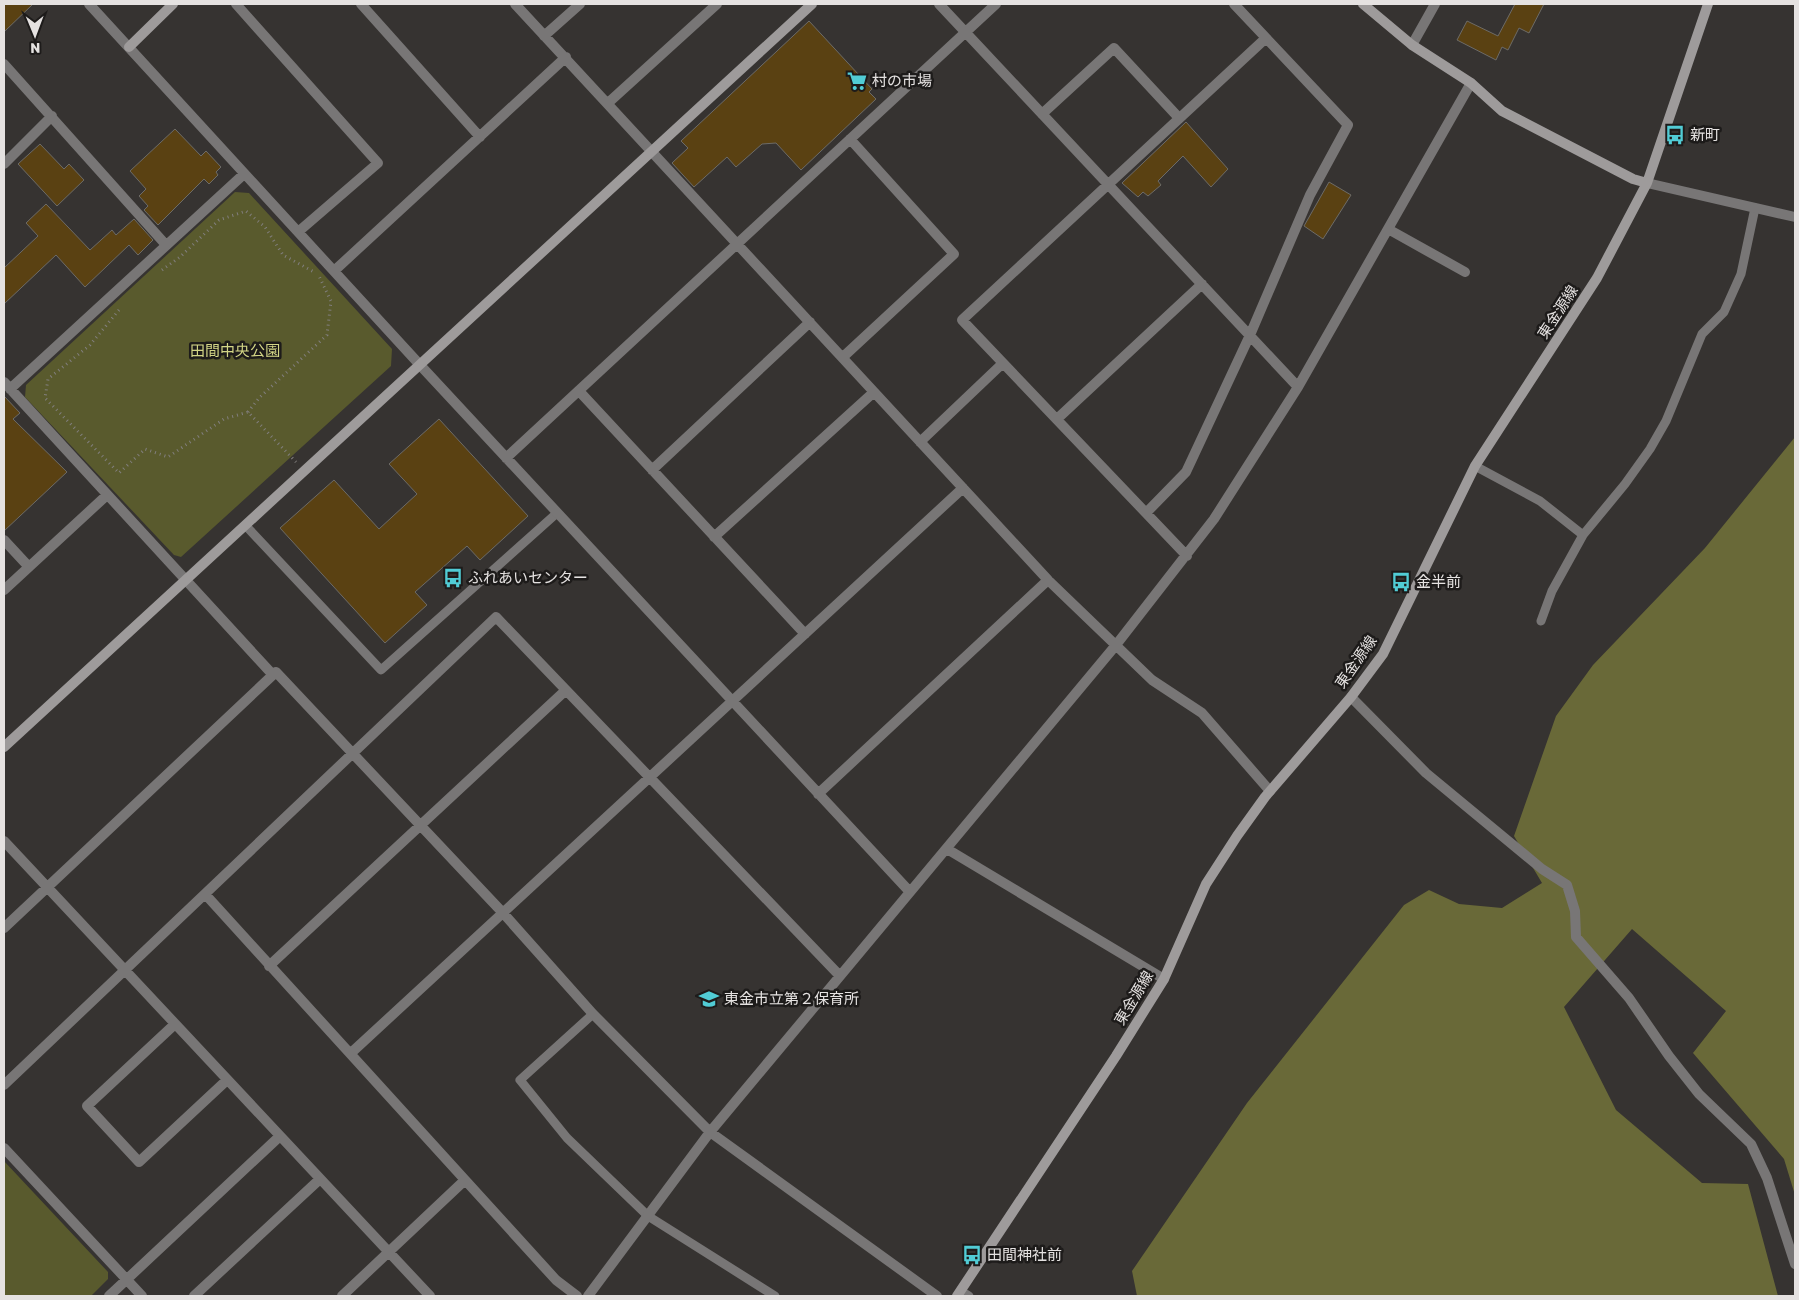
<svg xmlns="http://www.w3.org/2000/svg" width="1799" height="1300" viewBox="0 0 1799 1300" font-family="Rubik,'Noto Sans JP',sans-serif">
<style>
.green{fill:#595a2d}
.forest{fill:#696938}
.building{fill:#5a4112;stroke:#6d6b67}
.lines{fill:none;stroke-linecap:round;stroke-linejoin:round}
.path{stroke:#827f7e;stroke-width:3;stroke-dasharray:1 4;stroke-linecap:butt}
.lane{stroke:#787676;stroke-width:9}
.street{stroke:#787676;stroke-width:10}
.secondary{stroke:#9e9b9b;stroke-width:10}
.labels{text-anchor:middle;stroke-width:5;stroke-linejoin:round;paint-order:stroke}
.poi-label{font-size:15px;fill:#e5e2e1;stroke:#1d1b1a;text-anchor:start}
.street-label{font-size:15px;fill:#e5e2e1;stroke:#1d1b1a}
.park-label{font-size:15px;fill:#d3d586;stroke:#1d1b1a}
</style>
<rect width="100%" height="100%" fill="#363331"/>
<path class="green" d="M235 192 249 193 392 349 391 366 181 557 174 555 25 397 26 385Z
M4 1161 108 1272V1279L91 1296H4Z"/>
<path class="forest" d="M1795 437V1195L1784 1159 1693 1053 1726 1011 1632 929 1564 1007 1616 1110 1702 1183 1748 1184 1778 1296H1137L1132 1271 1247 1103 1404 905 1429 890 1459 904 1502 908 1542 883 1514 836 1556 716 1593 665 1705 548Z"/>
<path class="building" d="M4 4H33L4 32Z
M1515 4H1544L1529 33 1519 28 1508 50 1502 47 1496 60 1457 40 1467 21 1498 36Z
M809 21 872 89 869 92 876 99 801 170 776 143 762 144 736 167 727 157 694 187 672 163 688 148 681 141Z
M1186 122 1228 169 1211 187 1183 156 1158 181 1161 185 1148 196 1143 192 1138 197 1122 183Z
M175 129 201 156 206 151 221 167 216 172 218 175 209 184 204 179 158 225 144 210 148 206 139 196 146 189 130 171Z
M40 144 64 169 69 164 84 180 57 206 18 164Z
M1329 182 1351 195 1323 239 1304 226Z
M46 204 90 250 112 230 116 235 134 219 153 240 138 255 129 245 85 287 56 255 4 304V268L38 236 26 223Z
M4 396 20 413 13 419 67 472 4 531Z
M439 419 528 516 480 560 467 546 415 592 427 605 385 643 280 528 334 480 379 529 417 494 389 464Z"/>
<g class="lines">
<path class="path" d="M162 270 180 257 219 220 246 211 265 227 283 255 314 272
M119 310 90 345 48 379 45 398 119 473 145 449 168 457 224 419 248 412 296 462
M248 412 259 398 327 335 331 301 319 276"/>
<path class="lane" d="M1475 466 1540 501 1583 535
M246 526 381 670 557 513
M1541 621 1552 591 1583 535 1625 484 1650 449 1666 421 1702 334 1724 312 1741 274 1755 208
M593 1014 520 1080 567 1138 648 1216 775 1296
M961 1291 969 1296"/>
<path class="street" d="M89 4 420 365 910 892
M236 4 378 163 298 232
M361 4 480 137
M515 4 1048 580 1152 680 1202 713 1270 791
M939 4 1298 387
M544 36 580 4
M1412 45 1435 4
M4 64 166 245
M608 103 717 4
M1042 114 1114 48 1179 118
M4 164 52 116
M1647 183 1795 217
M1388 229 1465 272
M334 271 566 57
M843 357 954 254 850 139
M4 382 273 675
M10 389 244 174
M579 391 805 634
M1057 419 1202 284
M920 442 1003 363
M506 458 996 4
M652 470 810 322
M1146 513 1186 472 1250 335 1310 195 1348 125 1234 4
M714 537 874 392
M4 540 29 567
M1187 556 962 320 1266 38
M4 590 107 495
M1351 697 1426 773 1542 869 1567 885 1575 911 1576 937 1629 998 1669 1056 1699 1094 1751 1144 1767 1178 1795 1264
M818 794 1048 580
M4 841 430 1296
M947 849 1164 979
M205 894 556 1280 577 1296
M4 928 276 672 503 913 593 1014 710 1132 937 1296
M269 966 566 690
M175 1024 87 1106 139 1162 227 1080
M351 1053 963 488
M4 1085 496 617 840 976
M4 1148 142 1296
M109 1296 280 1136
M194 1296 320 1179
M342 1296 465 1180
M588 1296 710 1132 1116 645 1214 519 1298 387 1471 83"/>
<path class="secondary" d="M1363 4 1412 45 1471 83 1502 111 1633 179 1647 183
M129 47 173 4
M4 747 812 4
M957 1296 1116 1056 1164 979 1206 884 1237 836 1265 797 1351 697 1383 654 1475 466 1597 278 1647 183 1708 4"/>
</g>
<defs>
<symbol id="supermarket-bare" viewBox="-9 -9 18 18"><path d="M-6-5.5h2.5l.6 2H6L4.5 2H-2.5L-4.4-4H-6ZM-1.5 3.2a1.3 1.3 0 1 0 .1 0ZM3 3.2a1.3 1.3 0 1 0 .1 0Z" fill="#51ccd5" stroke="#1d1b1a" stroke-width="2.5" paint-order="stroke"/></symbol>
<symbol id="bus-bare" viewBox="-9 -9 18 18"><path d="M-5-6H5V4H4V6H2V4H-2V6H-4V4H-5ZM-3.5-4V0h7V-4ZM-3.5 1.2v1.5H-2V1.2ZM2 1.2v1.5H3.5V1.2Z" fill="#51ccd5" stroke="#1d1b1a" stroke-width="2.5" paint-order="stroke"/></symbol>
<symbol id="school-bare" viewBox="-9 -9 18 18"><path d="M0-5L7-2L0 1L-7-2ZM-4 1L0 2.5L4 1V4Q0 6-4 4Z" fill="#51ccd5" stroke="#1d1b1a" stroke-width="2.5" paint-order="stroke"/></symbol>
</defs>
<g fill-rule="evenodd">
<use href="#supermarket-bare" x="843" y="67" width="28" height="28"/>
<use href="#bus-bare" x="1661" y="121" width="28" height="28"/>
<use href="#bus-bare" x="439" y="564" width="28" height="28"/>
<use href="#bus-bare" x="1387" y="568" width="28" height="28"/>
<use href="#school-bare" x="695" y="985" width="28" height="28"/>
<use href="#bus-bare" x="958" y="1241" width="28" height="28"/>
</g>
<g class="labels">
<g class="poi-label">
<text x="872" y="86">村の市場</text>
<text x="1690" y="140">新町</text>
<text x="468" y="583">ふれあいセンター</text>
<text x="1416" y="587">金半前</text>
<text x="724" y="1004">東金市立第２保育所</text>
<text x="987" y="1260">田間神社前</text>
</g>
<g class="street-label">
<text transform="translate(1558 312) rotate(-57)" y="5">東金源線</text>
<text transform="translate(1356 662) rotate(-55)" y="5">東金源線</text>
<text transform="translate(1134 998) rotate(-59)" y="5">東金源線</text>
</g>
<g class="park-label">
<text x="235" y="356">田間中央公園</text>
</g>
</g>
<rect width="1799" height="1300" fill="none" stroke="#e5e2e1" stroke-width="10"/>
<g transform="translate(35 35) rotate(179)" stroke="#1d1b1a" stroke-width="4" paint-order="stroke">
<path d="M0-4L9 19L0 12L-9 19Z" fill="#e5e2e1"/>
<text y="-8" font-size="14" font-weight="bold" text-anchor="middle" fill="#e5e2e1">N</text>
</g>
</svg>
